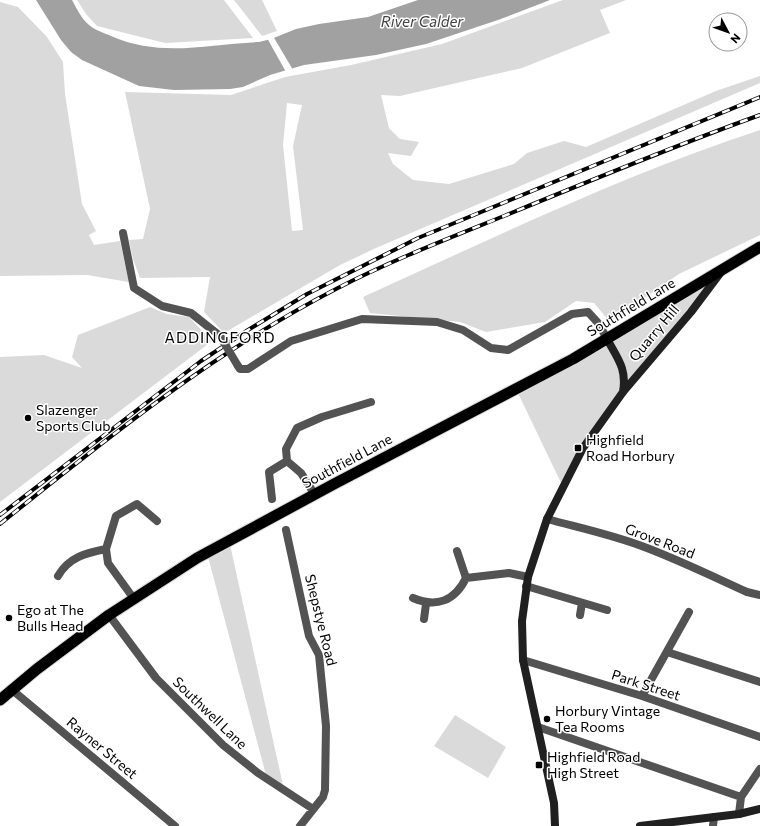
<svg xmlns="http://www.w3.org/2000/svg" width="760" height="826" viewBox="0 0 760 826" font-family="Commissioner,sans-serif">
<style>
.green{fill:#dadada;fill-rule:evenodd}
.water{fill:#a1a1a1}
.pier{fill:#fff}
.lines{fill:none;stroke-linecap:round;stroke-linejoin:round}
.trunk-casing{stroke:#dbdbdb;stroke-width:13}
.minor{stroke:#535353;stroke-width:8}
.secondary{stroke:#202020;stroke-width:8}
.trunk{stroke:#000;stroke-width:11}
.rail-casing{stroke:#000;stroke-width:4}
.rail{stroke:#fff;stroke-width:2.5;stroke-dasharray:8;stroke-linecap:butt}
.minor-bridge{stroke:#535353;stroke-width:8}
.poi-dot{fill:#000;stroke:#fff;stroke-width:1.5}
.labels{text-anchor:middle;stroke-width:3;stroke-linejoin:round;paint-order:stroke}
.street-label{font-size:14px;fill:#000;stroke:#fff}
.poi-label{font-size:14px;fill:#000;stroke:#fff;text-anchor:start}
.water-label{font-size:15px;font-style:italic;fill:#424242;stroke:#fff}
.neighbourhood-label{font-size:15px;letter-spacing:1px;fill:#000;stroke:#fff}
</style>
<rect width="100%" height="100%" fill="#fff"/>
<path class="green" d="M77 0H224L253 38 165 43 97 26 86 14Z
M234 0H262L277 31 262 36Z
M563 0H626L600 10 610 33 522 68 400 96 381 95 389 128 400 139 419 142 411 156 388 153 393 164 413 180 449 184 514 164 527 153 564 141 586 147 716 91 760 76V83L376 248 340 265 224 333 204 312 210 277 140 278 133 259 129 240 143 239 150 209 125 92 231 95 285 77 351 65 442 44ZM287 103 302 105 293 146 303 230 292 231 283 145Z
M0 2 18 7 47 37 63 62 65 94 82 204 96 231 89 235 94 245 120 241 129 282 87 275 0 276Z
M760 130V235L679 274 610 322 594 303 576 301 545 322 486 332 460 322 370 313 363 297C493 238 623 175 760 130Z
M723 270 623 392 563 487 516 389Z
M150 307 167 314 189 317 212 341 0 502V357L44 355 82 368 72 357 78 335Z
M229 540 284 790 267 779 207 553Z
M455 715 506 747 488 778 434 746Z"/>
<path class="water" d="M36 0H72C77 9 81 18 89 25 95 30 104 33 111 36 162 58 206 44 259 42L271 39 296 29 319 24 368 17 418 0H550L498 20 426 44 376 55 304 65 270 75 243 87 230 89 174 90 139 86 82 60 71 52 61 40Z"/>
<path class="pier" d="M273 36 293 70 286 72 267 38Z"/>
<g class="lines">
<defs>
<path id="trunk" d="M0 700 37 669 109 615 197 558 334 484 573 359 760 247"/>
</defs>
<use href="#trunk" class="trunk-casing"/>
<path class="minor" d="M123 233 134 288 162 306 191 313 220 336
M238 366 240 369H248L291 341 362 319 437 322 463 330 491 348 508 350 572 314 588 312 599 324 607 339
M315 495 301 473 287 461 286 449 297 428 322 417 371 402
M272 499 269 472 287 461
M547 519C580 528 614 535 647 548 681 561 714 577 747 592L760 595
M286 530 309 636 319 655 326 726 325 790 323 797 300 826
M106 549 108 563 134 599
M457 551 466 578
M58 576C69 557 86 553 106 549L116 516 137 504 157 521
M526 586 607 610
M413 598C436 608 455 601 466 578L509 573 528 577
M109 615 156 678 223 745 258 773 313 809
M580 615 582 603
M424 619 426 604
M667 652 760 682
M523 660 642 696 760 737
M11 689 175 826
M642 696 689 612
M538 727 741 797
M739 814 741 797 760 769
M713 826 714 817"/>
<path class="secondary" d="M607 339C618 359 627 369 623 392
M555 826 554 803 523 660 522 621 528 577 547 519 583 448 623 392 691 312 721 272
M640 826 739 814 760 809"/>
<use href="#trunk" class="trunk"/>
<defs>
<path id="rail" d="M0 515 201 361 248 330 307 294 418 238 760 97
M0 524C106 439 214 352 336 289 390 261 447 239 504 216 589 181 674 146 760 115"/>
</defs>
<use href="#rail" class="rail-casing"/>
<use href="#rail" class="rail"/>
<path class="minor-bridge" d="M220 336 238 366"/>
</g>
<g class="poi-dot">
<circle cx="28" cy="418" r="4"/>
<rect x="574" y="444" width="8" height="8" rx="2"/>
<circle cx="9" cy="618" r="4"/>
<circle cx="547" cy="719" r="4"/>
<rect x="535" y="761" width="8" height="8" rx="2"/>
</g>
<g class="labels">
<g class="street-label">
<text transform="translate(631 307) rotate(-31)" y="5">Southfield Lane</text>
<text transform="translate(654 333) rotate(-50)" y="5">Quarry Hill</text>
<text transform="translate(347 461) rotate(-28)" y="5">Southfield Lane</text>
<text transform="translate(660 541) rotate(21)" y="5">Grove Road</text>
<text transform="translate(321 620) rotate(76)" y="5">Shepstye Road</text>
<text transform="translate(646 685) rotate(18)" y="5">Park Street</text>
<text transform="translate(210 713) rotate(44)" y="5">Southwell Lane</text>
<text transform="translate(102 748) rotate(40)" y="5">Rayner Street</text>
</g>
<g class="poi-label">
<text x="36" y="415">Slazenger<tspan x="36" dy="16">Sports Club</tspan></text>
<text x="586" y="445">Highfield<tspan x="586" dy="16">Road Horbury</tspan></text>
<text x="17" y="615">Ego at The<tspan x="17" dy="16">Bulls Head</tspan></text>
<text x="555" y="716">Horbury Vintage<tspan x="555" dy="16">Tea Rooms</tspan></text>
<text x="547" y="762">Highfield Road<tspan x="547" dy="16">High Street</tspan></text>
</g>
<g class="water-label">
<text x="422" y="27">River Calder</text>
</g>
<g class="neighbourhood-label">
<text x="220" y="343">ADDINGFORD</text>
</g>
</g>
<g transform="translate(728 32) rotate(131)"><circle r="19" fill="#ffffff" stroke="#999999"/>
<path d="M0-3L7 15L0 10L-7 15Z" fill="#000000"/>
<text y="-6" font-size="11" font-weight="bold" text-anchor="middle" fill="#000000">N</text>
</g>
</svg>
